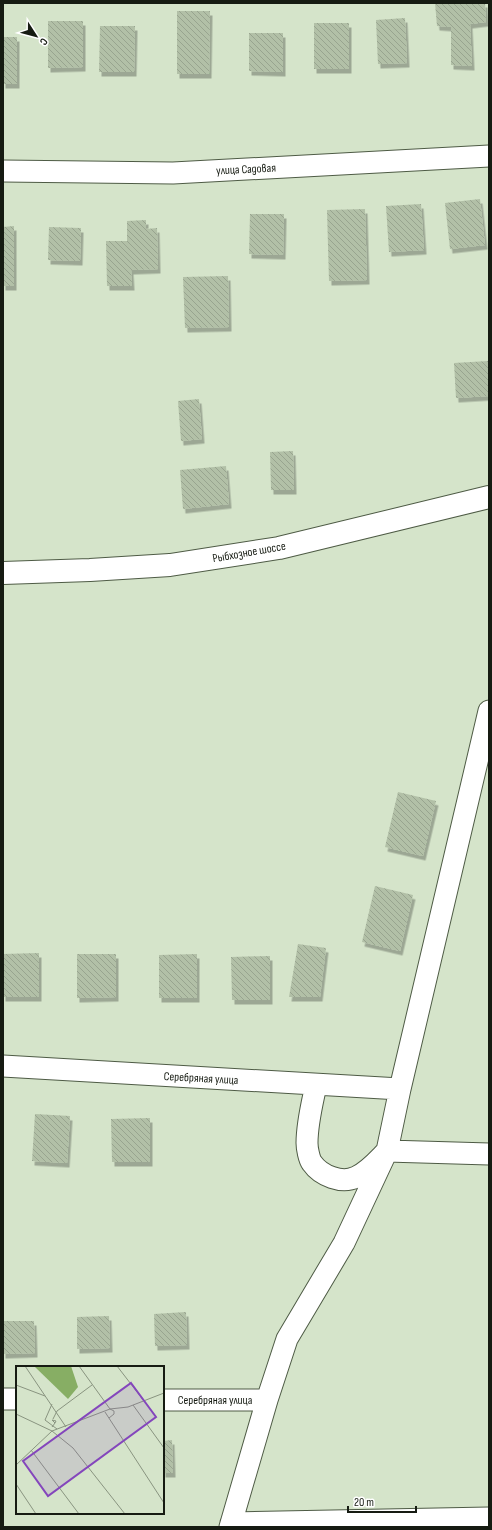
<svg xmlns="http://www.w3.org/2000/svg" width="492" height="1530" viewBox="0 0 492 1530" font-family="'Sofia Sans Condensed',sans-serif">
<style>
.building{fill:url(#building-back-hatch);filter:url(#shadow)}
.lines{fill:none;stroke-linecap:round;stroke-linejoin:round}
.minor-casing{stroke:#4e5b45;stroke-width:23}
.tertiary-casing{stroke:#4e5b45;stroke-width:24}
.minor{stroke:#fff;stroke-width:21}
.tertiary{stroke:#fff;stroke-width:22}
.labels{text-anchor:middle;stroke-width:3;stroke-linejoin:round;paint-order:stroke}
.street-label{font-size:12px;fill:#161b12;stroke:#fff}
.inset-road{fill:none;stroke:#899480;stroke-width:1}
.view{fill:#8446bc;fill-opacity:0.15;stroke:#8446bc;stroke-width:2}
.inset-edge{fill:none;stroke:#161b12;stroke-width:2}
</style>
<defs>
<pattern id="building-back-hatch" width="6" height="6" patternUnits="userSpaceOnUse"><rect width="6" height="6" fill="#b2c0a7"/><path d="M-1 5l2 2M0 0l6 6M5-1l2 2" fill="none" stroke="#98a48f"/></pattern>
<filter id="shadow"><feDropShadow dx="2.5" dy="4.5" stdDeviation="0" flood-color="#0004"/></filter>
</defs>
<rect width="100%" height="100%" fill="#d5e4ca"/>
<path class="building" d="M435 3H485L486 22 470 24 472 66 451 65V27L437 26Z
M177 11H210L209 74H177Z
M405 18 407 63 378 64 376 20Z
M48 21H83V67L48 68Z
M314 23H349V69H314Z
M100 26H135L134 72H99Z
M249 33H283V72L249 71Z
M3 37H17V84H3Z
M480 199 485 245 450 249 445 203Z
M421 204 424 250 389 252 386 206Z
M365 209 367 280 329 281 327 210Z
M250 214H284L283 255 249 254Z
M146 220V229L157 228 158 269 131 270 132 286H107L106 241H127V221Z
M14 226V286H3V227Z
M49 227 81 228 80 261 48 260Z
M228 276 229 327 185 328 183 277Z
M488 361 489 396 456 398 454 363Z
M199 399 202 439 181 441 178 401Z
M293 451 294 490H271L270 452Z
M226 466 229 504 183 509 180 470Z
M398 792 436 801 423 856 385 847Z
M375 886 413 895 400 951 362 942Z
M298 944 326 948 320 997H289Z
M39 953V997H3V954Z
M77 954H116V997L77 998Z
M197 954V998H159V955Z
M270 956V1000H232L231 957Z
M35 1114 70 1116 67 1163 32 1161Z
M150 1118V1162H112L111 1119Z
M186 1312 187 1345 155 1346 154 1314Z
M109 1316 110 1348 77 1349V1317Z
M3 1321H34L35 1353 3 1354Z
M172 1440 173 1473H163V1441Z"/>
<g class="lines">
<defs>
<path id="minor" d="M3 171 173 173 489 156
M3 1066 400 1089
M316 1085C312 1104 307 1123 307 1143 307 1148 309 1159 312 1163 321 1176 342 1184 356 1177 368 1172 378 1160 387 1151L489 1154
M3 1399H17
M163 1400H267
M231 1523 489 1518
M230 1527 267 1400 287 1339 344 1243 387 1151 400 1089 489 711"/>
<path id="tertiary" d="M3 573 90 570 170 565 279 548 489 497"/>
</defs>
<use href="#minor" class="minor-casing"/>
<use href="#tertiary" class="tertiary-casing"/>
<use href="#minor" class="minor"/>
<use href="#tertiary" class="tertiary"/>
</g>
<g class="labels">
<g class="street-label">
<text transform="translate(246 169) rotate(-3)" y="4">улица Садовая</text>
<text transform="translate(249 552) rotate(-10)" y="4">Рыбхозное шоссе</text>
<text transform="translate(201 1078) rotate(3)" y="4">Серебряная улица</text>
<text x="215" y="1404">Серебряная улица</text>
</g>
</g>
<g transform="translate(16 1366)">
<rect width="148" height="148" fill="#d5e4ca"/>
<path d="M18 0H55L62 21 52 33Z" fill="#87ae64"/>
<path class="inset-road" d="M9 0 50 61M63 0 94 43 98 45V48L93 52M101 0 128 35M0 19 29 30M36 38 29 54 41 63M117 39 148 82M89 46 148 137M0 48 36 65 57 82 109 148M37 53 41 45 76 19M36 61 39 57 40 55 36 54 39 57M15 84 63 148M0 99 36 65 94 43 112 41 148 27M0 118 20 148"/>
<path class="view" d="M115 17 140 51 32 130 7 95Z"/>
<rect width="148" height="148" class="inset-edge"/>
</g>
<rect width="492" height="1530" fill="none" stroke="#161b12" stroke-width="8"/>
<g transform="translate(36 36) rotate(126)" stroke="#ffffff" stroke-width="3" paint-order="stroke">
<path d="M0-3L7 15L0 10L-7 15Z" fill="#161b12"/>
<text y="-6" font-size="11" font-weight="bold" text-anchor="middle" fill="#161b12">С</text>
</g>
<path d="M348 1506v6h68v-6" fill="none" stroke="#161b12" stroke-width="2"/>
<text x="354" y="1506" font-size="12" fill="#161b12" stroke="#ffffff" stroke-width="3" paint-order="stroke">20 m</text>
</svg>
